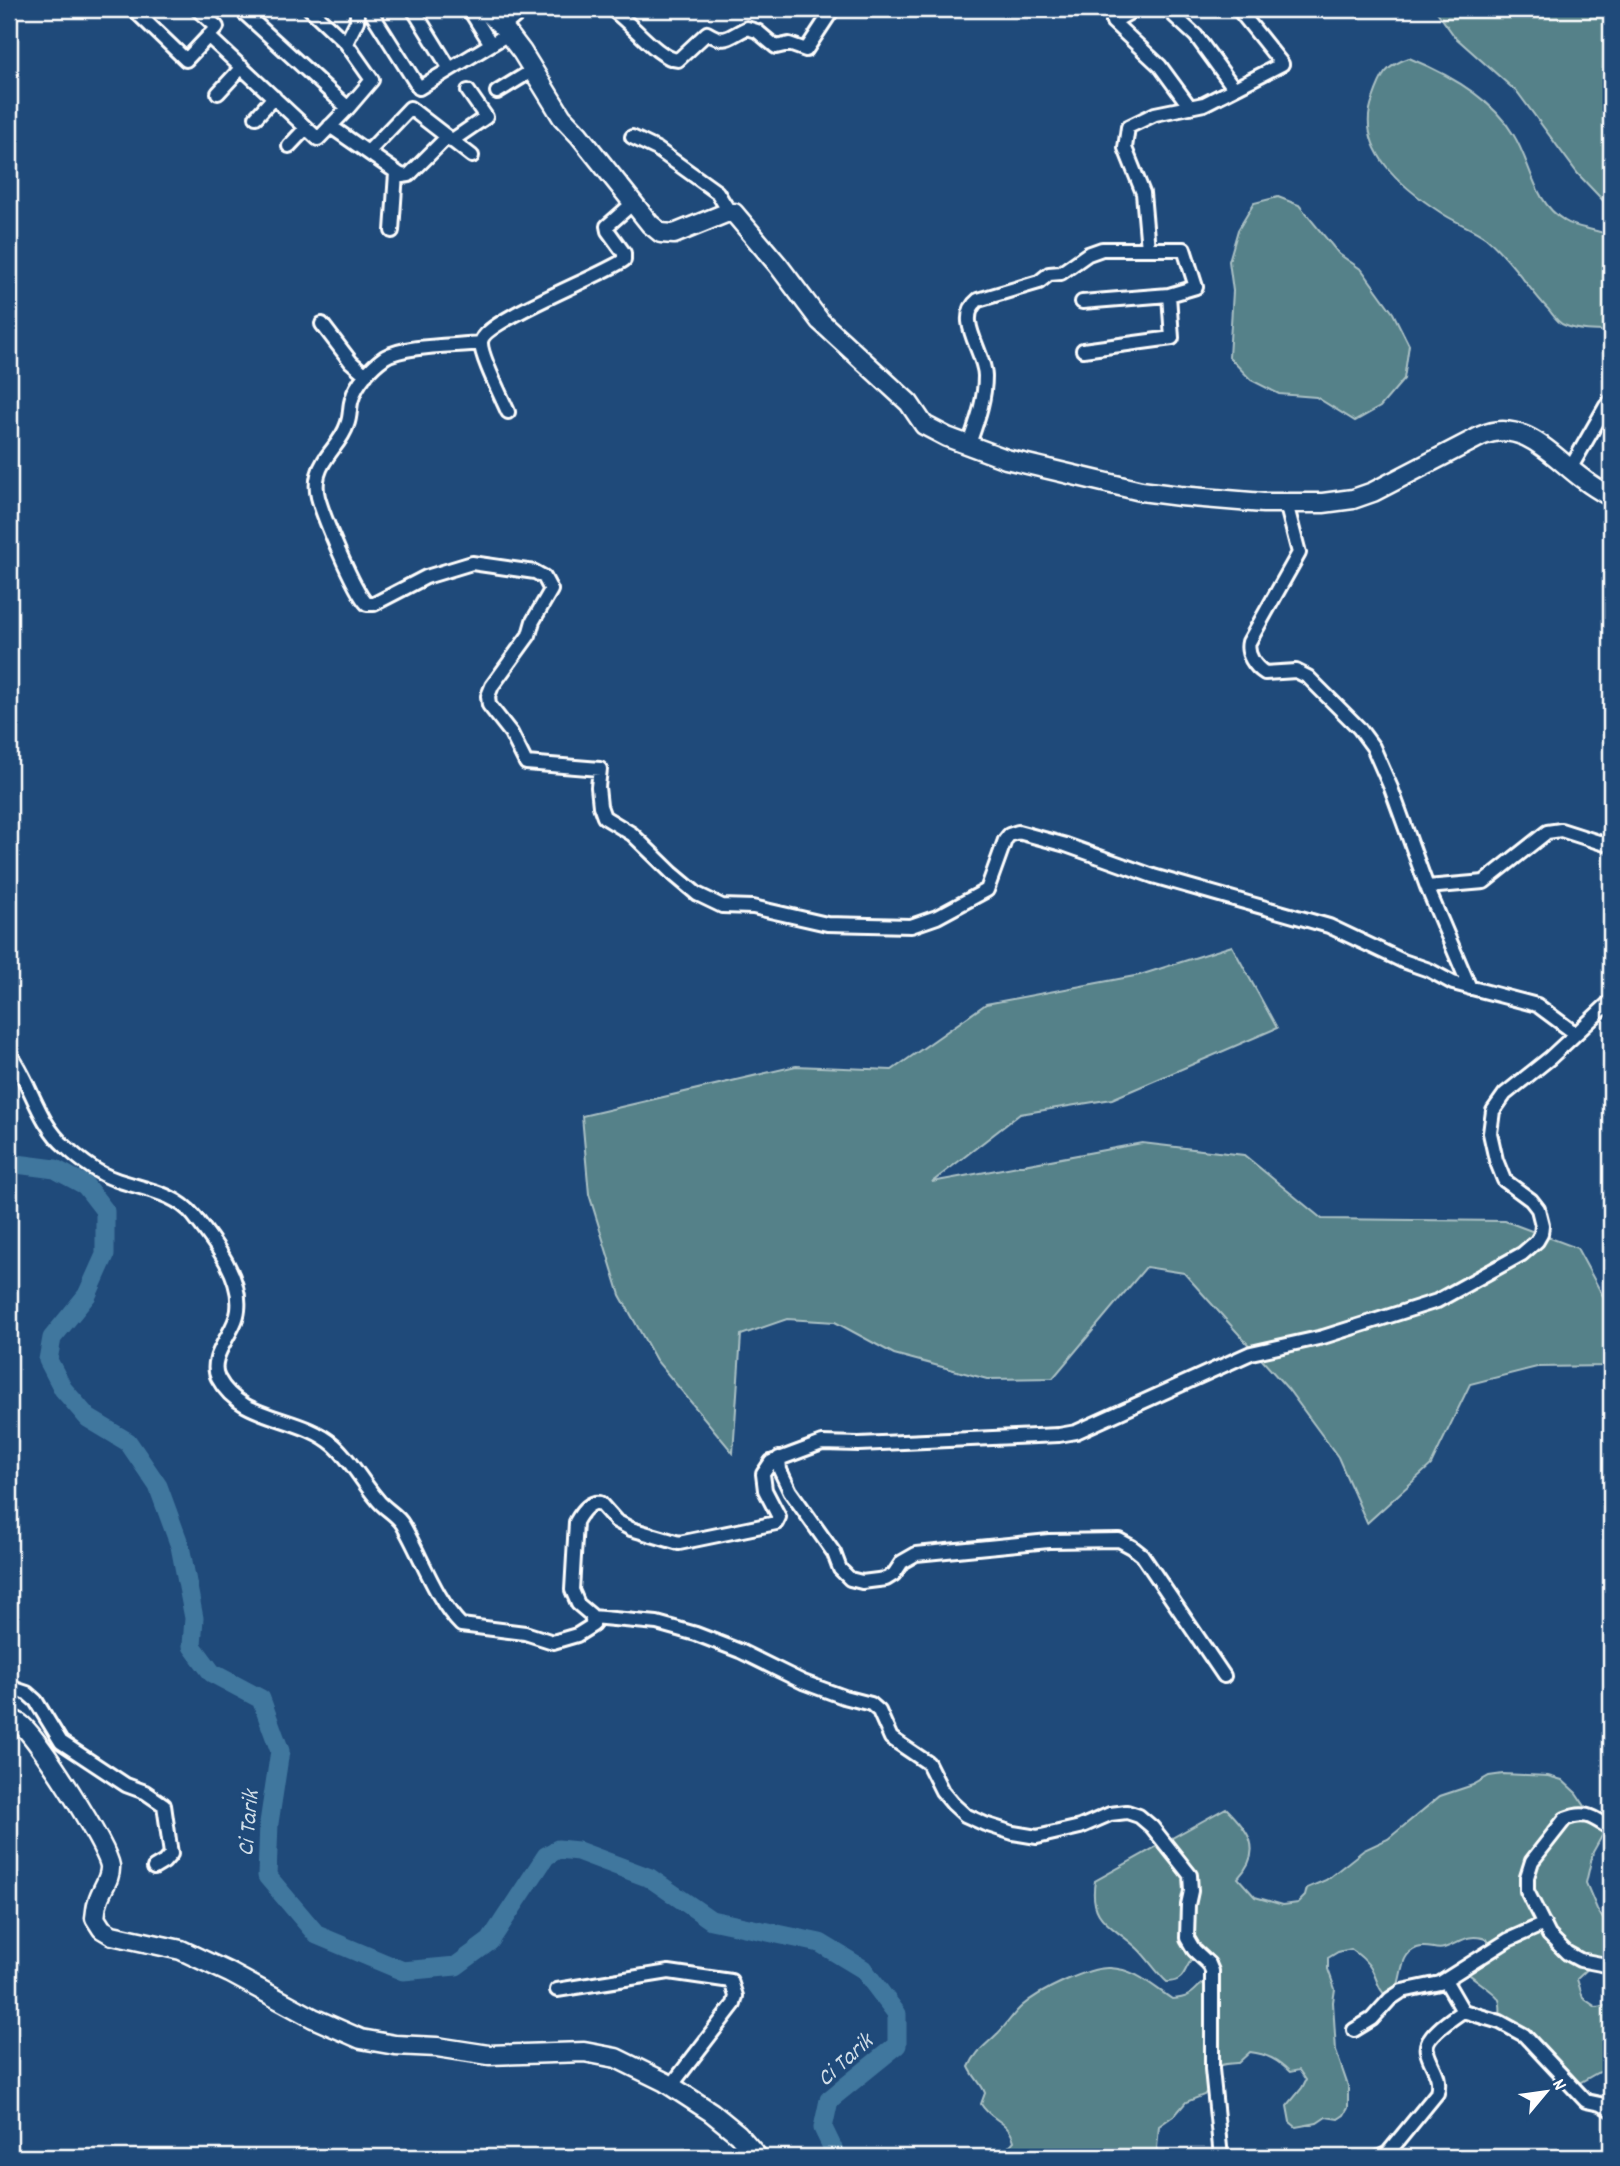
<svg xmlns="http://www.w3.org/2000/svg" width="1620" height="2166" viewBox="0 0 1620 2166" font-family="Dekko,sans-serif">
<style>
.green{fill:#558189;stroke:#aac0c4;stroke-width:2}
.lines{fill:none;stroke-linecap:round;stroke-linejoin:round}
.river{stroke:#41779e;stroke-width:19}
.street-casing{stroke:#fff;stroke-width:18}
.secondary-casing{stroke:#fff;stroke-width:23}
.street{stroke:#1f4a7a;stroke-width:12}
.secondary{stroke:#1f4a7a;stroke-width:18}
.labels{text-anchor:middle;stroke-width:5;stroke-linejoin:round;paint-order:stroke}
.water-label{font-size:24px;font-style:italic;fill:#d0dde7;stroke:#1f4a7a}
</style>
<rect width="100%" height="100%" fill="#1f4a7a"/>
<filter id="ink" filterUnits="userSpaceOnUse"><feTurbulence type="fractalNoise" baseFrequency=".0143" numOctaves="2"/><feDisplacementMap in="SourceGraphic" scale="14" xChannelSelector="R" yChannelSelector="G"/><feConvolveMatrix kernelMatrix="1 2 1 2 8 2 1 2 1" color-interpolation-filters="sRGB"/></filter>
<g filter="url(#ink)">
<path class="green" d="M1435 9H1611V209L1578 174 1518 93 1455 37Z
M1409 58C1448 74 1491 97 1513 134 1532 164 1532 201 1565 221 1577 229 1597 229 1611 236V331C1597 331 1577 331 1564 325 1558 323 1553 315 1549 310 1527 287 1511 259 1486 238 1473 228 1454 222 1440 212 1403 188 1354 149 1373 99 1381 76 1385 66 1409 58Z
M1278 197 1299 205 1339 254 1362 270 1393 313 1409 345 1404 379 1380 407 1355 421 1316 397 1279 394 1251 380 1229 357 1233 291 1229 261 1238 230 1254 203Z
M1232 946 1277 1028 1112 1099 1020 1114 932 1182 1142 1143 1244 1155 1322 1219 1505 1221 1577 1248 1609 1307 1610 1366 1537 1367 1470 1384 1431 1465 1367 1523 1338 1457 1288 1389 1184 1273 1146 1267 1053 1378 987 1379 894 1354 835 1322 787 1319 741 1335 733 1453 656 1360 620 1295 589 1194 582 1116 796 1066 892 1070 986 1004 1140 975Z
M1503 1774 1548 1776 1562 1780 1576 1793 1591 1815 1607 1827 1593 1852 1586 1883 1597 1909 1611 1932V1966L1595 1962 1577 1979 1583 1998 1596 2007 1611 2005V2069L1597 2073 1572 2087 1500 2022C1500 2015 1502 2004 1498 1998 1495 1992 1469 1976 1462 1968L1492 1949 1487 1939C1466 1933 1462 1942 1444 1948 1436 1951 1427 1944 1417 1948 1395 1956 1406 1986 1389 1999 1378 1990 1378 1981 1372 1970 1367 1961 1359 1955 1351 1949L1338 1952 1328 1958V1969L1335 1989 1333 2002 1336 2051 1348 2086V2108L1344 2115 1338 2119 1326 2117 1317 2123 1296 2127 1290 2122 1287 2106 1302 2088 1306 2080 1299 2070 1290 2072C1278 2060 1267 2054 1250 2052L1238 2063C1222 2064 1216 2064 1206 2078L1208 2090 1204 2095 1186 2102 1176 2114 1159 2126 1157 2149 1152 2157H999L1014 2141C1008 2120 991 2121 981 2104L985 2093C982 2084 974 2078 969 2067 976 2051 985 2046 996 2035 1006 2026 1012 2015 1022 2006 1039 1991 1088 1967 1110 1968 1136 1969 1152 1986 1172 1999 1198 1997 1193 1986 1212 1977L1196 1955C1183 1965 1188 1982 1167 1982 1156 1972 1149 1960 1138 1949 1113 1925 1088 1922 1095 1881L1226 1808C1249 1831 1264 1850 1238 1878L1255 1897 1283 1905 1298 1903 1305 1896 1307 1888 1326 1880 1364 1850 1388 1839 1440 1796 1473 1785 1489 1776Z"/>
<g class="lines">
<path class="river" d="M9 1163 55 1169 85 1185 105 1211V1255L87 1295 52 1338 48 1360 63 1389 88 1418 128 1442 158 1486 180 1546 194 1618 192 1646 212 1673 261 1699 280 1751 269 1823 267 1876 317 1935 403 1971 456 1966 490 1941 546 1856 558 1849 578 1851 650 1878 711 1920 820 1943 863 1969 897 2014V2045L829 2100 823 2128 837 2157"/>
<defs>
<path id="street" d="M133 9 186 60 217 27 197 9
M310 9 346 43
M369 9 419 88 508 34
M413 9 450 69
M469 9 491 44
M611 9C630 21 658 59 678 60L707 33C727 45 729 36 747 28L757 31 776 47 789 44 806 50 833 9
M1136 9 1113 22 1160 66 1190 107
M1167 9 1196 36 1234 88
M241 10 348 108 372 80 346 43 357 21V9
M503 27 524 9
M208 36 318 139 348 108
M497 92 533 70
M218 93 242 67
M256 117 274 97
M330 126 402 176 409 175 446 138
M632 137 657 149 717 192 730 213
M451 141 486 117 468 91
M289 146 306 128
M368 152 410 108 472 156
M392 231 396 173
M1148 249 1143 193 1125 148 1128 127 1155 114 1204 104 1282 64 1238 9
M322 324 351 362 366 375
M480 343C456 346 405 345 385 357 372 366 356 383 352 399 349 407 351 416 347 425 341 444 323 455 318 475 316 483 316 489 318 497 323 516 354 591 367 604H374L426 577 472 563 535 572 544 577 551 590 533 621 529 635 492 686 488 696 489 705 511 733 526 763 600 769 598 787 600 806 604 817 632 834 672 873 697 894 722 906 753 907 827 924 911 926 937 917 987 890 1005 840 1009 835 1018 832 1066 845 1153 876 1329 926 1403 961 1429 970 1453 983 1537 1005 1576 1034
M1083 350 1172 338 1169 295
M508 412C502 398 480 355 481 342 483 321 602 276 624 260V253L608 231 607 226 632 204
M969 444C977 421 985 400 985 376 985 352 954 319 978 300L1039 282 1049 274 1061 273 1088 254 1102 249H1184L1196 287 1169 295 1082 302
M1570 469 1606 406 1611 401
M1286 503 1299 553 1249 642C1246 654 1255 667 1265 673L1296 671 1308 677 1359 728 1373 747 1391 788 1427 887 1470 988
M1427 887 1484 882 1547 832 1561 830 1611 846
M9 1053C31 1082 37 1122 66 1147 79 1159 97 1173 114 1179 141 1189 175 1192 194 1216 214 1242 242 1276 238 1310 236 1332 207 1356 218 1378 241 1422 300 1415 334 1445 351 1460 362 1482 377 1499 384 1509 397 1514 403 1525 421 1556 436 1600 461 1625L525 1633 553 1642 577 1635 593 1625 591 1615 578 1604 572 1590 576 1522C581 1513 589 1501 600 1503L616 1521 631 1529 679 1543 776 1523 779 1517 765 1490 763 1474 771 1462 822 1443 859 1444 1059 1435 1076 1432 1251 1353 1323 1337 1437 1301 1522 1254 1537 1241 1541 1234 1542 1225 1538 1209 1531 1200 1504 1180 1496 1160 1490 1133 1493 1111 1505 1094 1550 1058 1611 1001
M779 1458 780 1470 790 1491 834 1553 840 1569 850 1579 862 1582 886 1579 894 1574 902 1562 916 1554 1049 1541 1119 1540 1132 1547 1142 1555 1224 1676
M592 1617 657 1623 696 1634 740 1651 803 1682 844 1697 871 1704 879 1711 891 1738 928 1763 942 1791 952 1803 965 1815 985 1824 1013 1833 1037 1837 1080 1827 1110 1814 1127 1812 1139 1816 1152 1827 1190 1875 1191 1891 1188 1905 1187 1938 1194 1950 1209 1964 1212 1971V2069L1221 2157
M9 1687 27 1693 36 1701 61 1742 126 1785 145 1792 164 1805 171 1854 164 1862 154 1868
M1611 1829C1593 1818 1587 1810 1565 1819L1532 1861 1527 1877V1891L1549 1935 1567 1953 1580 1960 1611 1966
M557 1990 669 1972 731 1981 736 1996 734 2004 671 2086
M1463 2011 1500 2022 1524 2035 1586 2101 1600 2104 1611 2110
M1354 2030 1372 2019 1390 1999 1402 1991 1440 1983 1508 1940 1544 1924
M1380 2157 1388 2153 1437 2093C1442 2074 1430 2066 1427 2051 1423 2037 1453 2018 1463 2011L1445 1980"/>
<path id="secondary" d="M484 9 503 27 522 52 562 117 579 135 650 224 661 233 674 234 726 213H734L778 265 820 321 909 403 924 425 947 437 1006 459 1141 491 1180 496 1263 503H1323L1353 499 1373 492 1481 436C1522 417 1553 457 1583 479 1592 486 1602 492 1611 497
M9 1719C12 1720 16 1721 19 1723 35 1732 107 1846 110 1866 111 1879 101 1889 98 1901 96 1906 96 1912 95 1918L102 1929 112 1935 181 1950 230 1973 313 2018 361 2039 395 2045 437 2047 489 2055 584 2052 616 2058 665 2082 711 2112 738 2134 758 2157"/>
</defs>
<use href="#street" class="street-casing"/>
<use href="#secondary" class="secondary-casing"/>
<use href="#street" class="street"/>
<use href="#secondary" class="secondary"/>
</g>
</g>
<g class="labels">
<g class="water-label">
<text transform="translate(247 1823) rotate(-85)" y="8">Ci Tarik</text>
<text transform="translate(844 2059) rotate(-42)" y="8">Ci Tarik</text>
</g>
</g>
<rect width="1620" height="2166" fill="none" stroke="#1f4a7a" stroke-width="35"/>
<rect x="18" y="18" width="1585" height="2131" fill="none" stroke="#fff" stroke-width="2.5" filter="url(#ink)"/>
<g transform="translate(1546 2092) rotate(61)" stroke="#1f4a7a" stroke-width="5" paint-order="stroke">
<path d="M0-5L12 26L0 18L-12 26Z" fill="#ffffff"/>
<text y="-10" font-size="19" font-weight="bold" text-anchor="middle" fill="#ffffff">N</text>
</g>
</svg>
